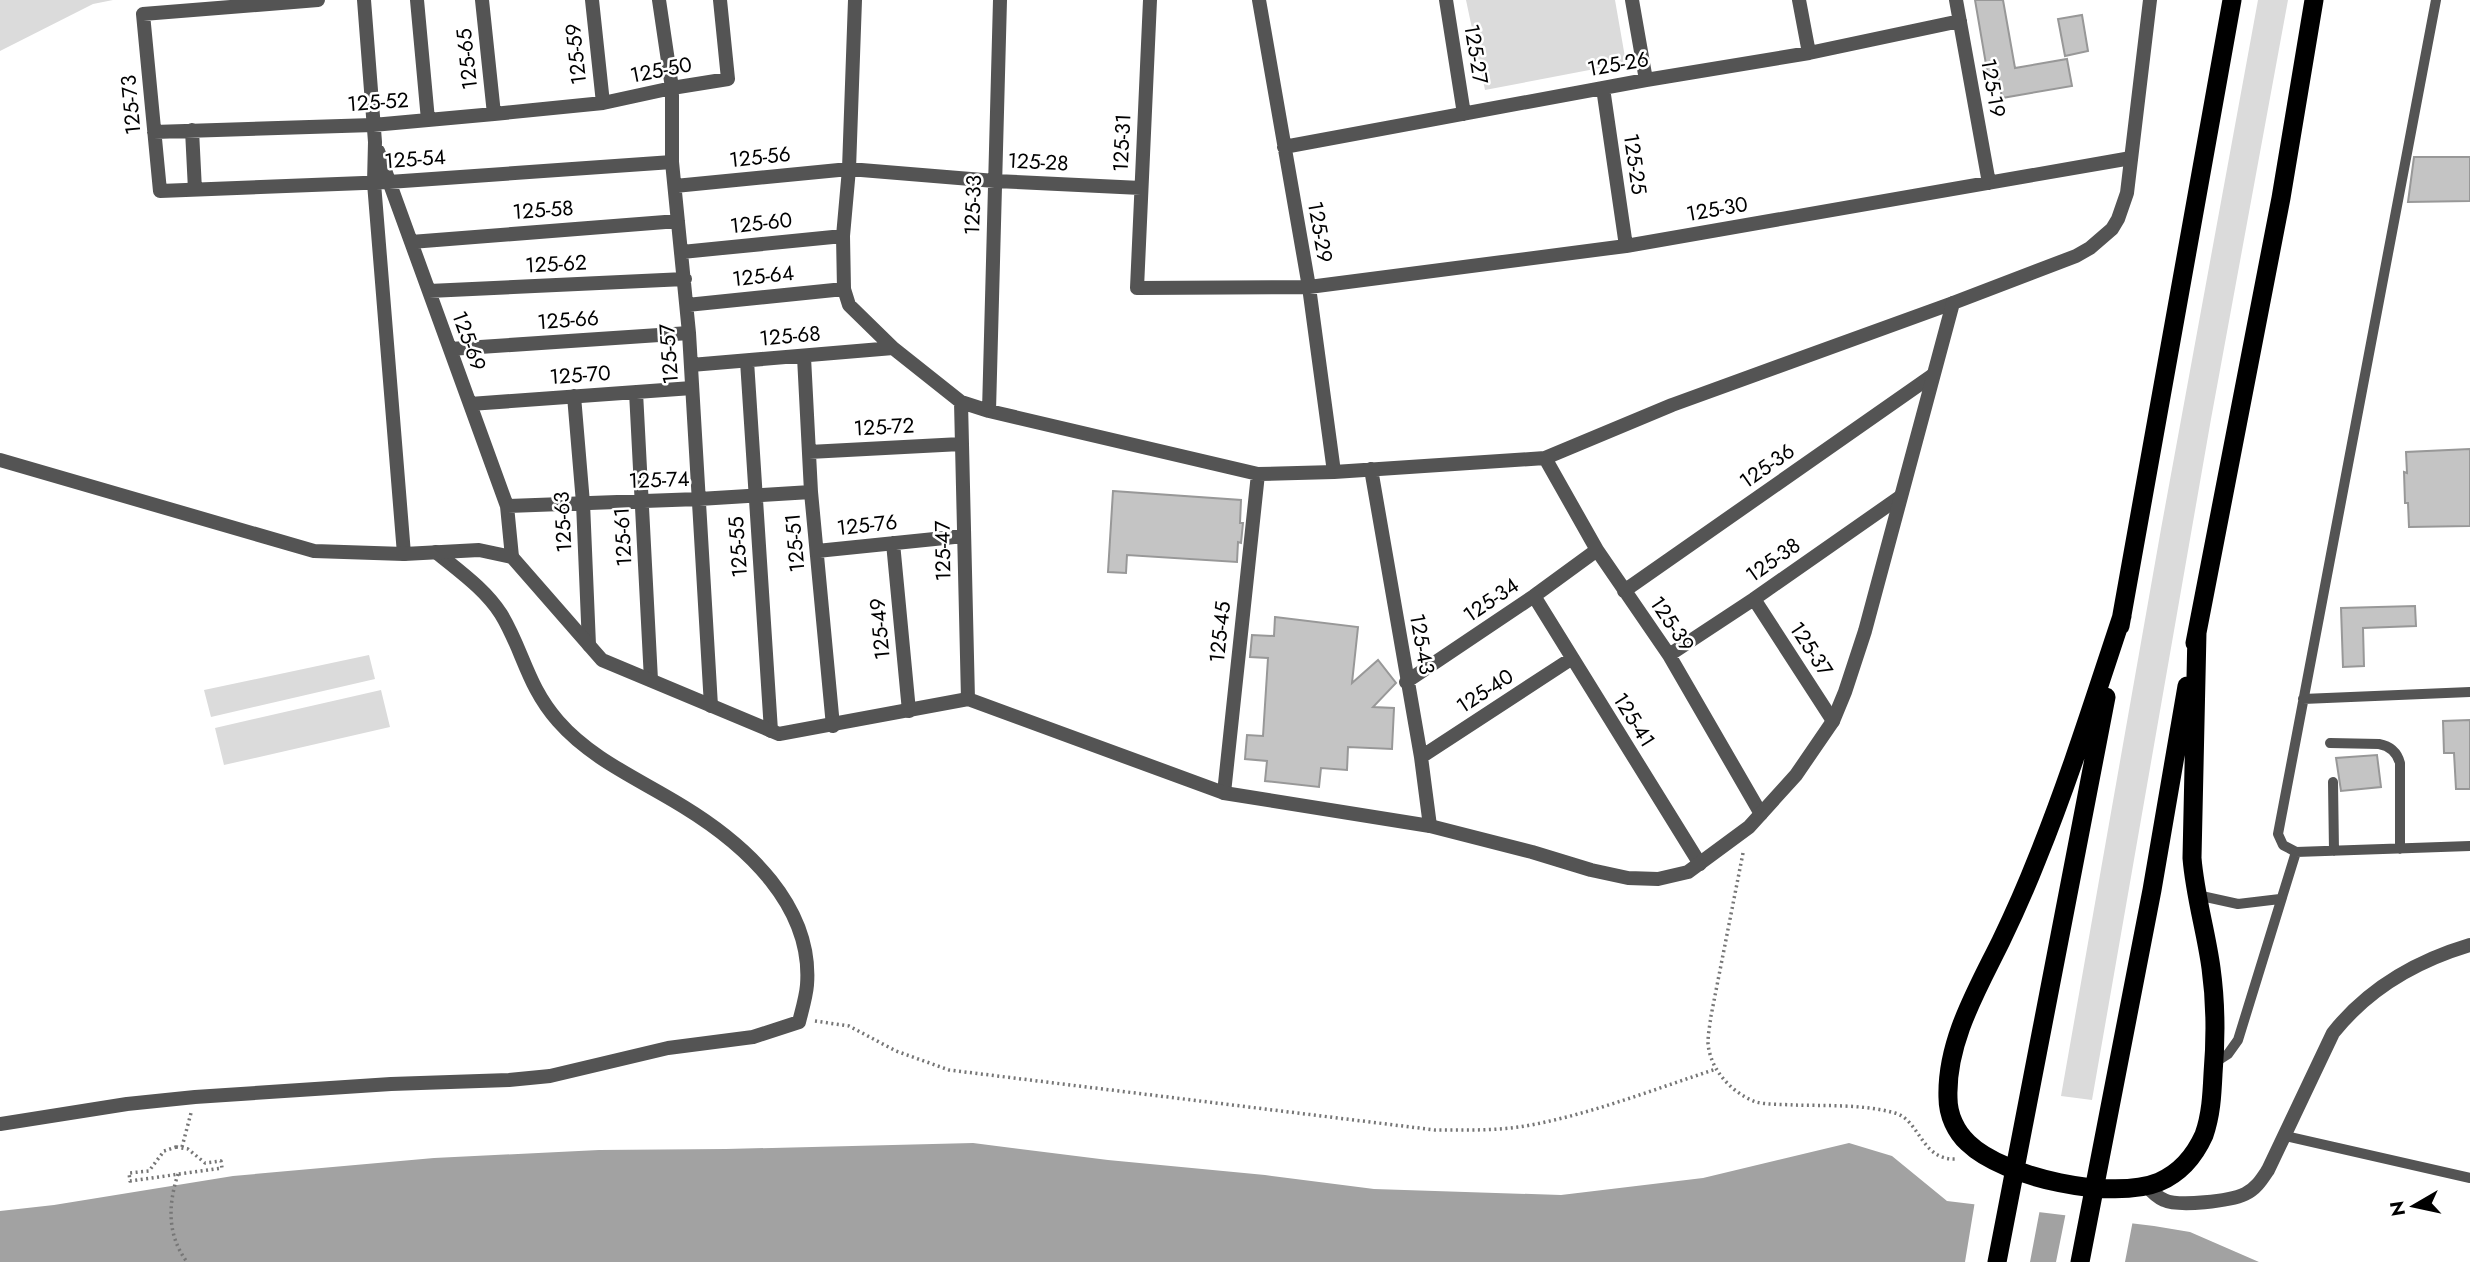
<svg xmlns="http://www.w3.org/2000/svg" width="2470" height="1262" viewBox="0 0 2470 1262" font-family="Jost,sans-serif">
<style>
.green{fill:#dbdbdb}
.water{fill:#a2a2a2}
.pier{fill:#fff}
.building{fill:#c4c4c4;stroke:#989898;stroke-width:2}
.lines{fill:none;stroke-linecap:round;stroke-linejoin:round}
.path{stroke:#767676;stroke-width:3.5;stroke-dasharray:2 3.5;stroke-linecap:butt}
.service{stroke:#545454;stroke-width:10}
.minor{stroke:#545454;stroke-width:14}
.tertiary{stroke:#545454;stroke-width:14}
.trunk{stroke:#000;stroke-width:19}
.labels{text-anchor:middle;stroke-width:5;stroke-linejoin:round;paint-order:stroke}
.street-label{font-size:21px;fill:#000;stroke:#fff}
</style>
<rect width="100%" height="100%" fill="#fff"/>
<path class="green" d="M0 0H113L93 4 0 51Z
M1466 0H1615L1626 63 1485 90Z
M2258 0H2288L2211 419 2092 1100 2061 1096 2161 529Z
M369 655 375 679 211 717 204 690Z
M381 690 390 727 224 765 215 728Z"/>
<path class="water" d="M973 1143 1108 1160 1265 1175 1374 1189 1561 1195 1703 1178 1849 1143 1892 1156 1947 1201 2154 1226 2190 1232 2259 1262H0V1211L54 1205 233 1176 434 1158 599 1150 726 1149Z"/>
<path class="pier" d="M1975 1201 2040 1209 2030 1262H1965Z
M2066 1212 2133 1220 2125 1262H2056Z"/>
<path class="building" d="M1975 0H2003L2015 68 2067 59 2072 86 2002 98 1998 74 1988 76Z
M2082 15 2088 51 2065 56 2058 19Z
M2414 157H2470V201L2408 202Z
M2470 449V526L2409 527 2408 503H2405L2404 472 2407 473 2406 452Z
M1113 491 1241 500 1240 523H1243L1241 543 1238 542 1237 562 1127 555 1126 573 1108 572Z
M2415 606 2416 626 2363 628 2364 666 2343 667 2341 608Z
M1275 617 1358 627 1352 683 1378 660 1396 683 1373 707 1394 708 1392 749 1348 747 1347 770 1321 768 1319 787 1265 781 1267 761 1245 759 1247 735 1263 736 1268 658 1250 657 1252 635 1274 636Z
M2470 720V789H2456L2454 753H2444L2443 721Z
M2377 755 2381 787 2341 791 2336 758Z"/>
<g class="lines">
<path class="path" d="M1743 853 1711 1016C1710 1024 1708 1034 1708 1043 1710 1070 1732 1093 1756 1102 1767 1105 1782 1104 1793 1105 1826 1106 1863 1104 1895 1113 1920 1120 1921 1160 1955 1159
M815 1021 849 1026 896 1051 949 1070 1435 1130C1467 1130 1499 1131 1531 1125 1594 1113 1655 1089 1716 1069
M176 1147 188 1149 205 1163 221 1161 222 1168 130 1181 129 1173 149 1171 164 1151Z
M182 1147 191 1113
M178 1174C168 1205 167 1235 187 1262"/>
<path class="service" d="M2436 0 2278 834 2283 845 2296 852 2470 846
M2303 699 2470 692
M2330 743 2379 744C2390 746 2397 752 2400 763V849
M2333 782 2334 851
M2197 895 2238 904 2280 899
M2214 1063 2228 1054 2238 1040 2296 852
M2285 1136 2470 1178"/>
<path class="minor" d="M318 0 143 14 160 191 389 182 672 162
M364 0 375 142 374 183 404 554
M417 0 428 120
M482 0 494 114
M592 0 603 103
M659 0 672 88V162L689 333 711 706
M855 0 849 169 843 236 844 289 849 305 893 348 961 402 989 411 1258 474 1334 472 1545 458 1672 405 1953 303
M1150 0 1137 288 1309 287 1626 246 2131 158
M1259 0 1309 287 1334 472
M1446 0 1464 114
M1632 0 1646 80
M1799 0 1809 53
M1956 0 1989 183
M1603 88 1626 246
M192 130 195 190
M154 132 373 125 494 114 603 103 672 88 728 79 720 0
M1284 147 1646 80 1809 53 1960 21
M378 151 507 506 512 557
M675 186 849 169 995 181 1141 188
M411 242 678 221
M682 252 843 236
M429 291 685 279
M687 305 844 289
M450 349 689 333
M804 357 811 492 833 726
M747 361 771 731
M691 365 893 348
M636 392 651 680
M574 396 583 503 589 645
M961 402 968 699
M470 404 692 388
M989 411 1000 0
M809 452 961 444
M1545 458 1597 550 1669 655 1761 814
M1371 469 1421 757 1430 826
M507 506 699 499 811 492
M893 543 909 711
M817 551 964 536
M1624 591 1933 375
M1534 596 1700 864
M1754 599 1833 721
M1669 655 1754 599 1900 497
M1406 682 1534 596 1597 550
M1421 757 1571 659
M1224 793 1258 474
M0 1124 127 1104 195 1097 391 1084 509 1080 550 1076 668 1048 753 1037 799 1022C802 1010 806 997 807 985 813 906 746 845 684 807 641 780 592 760 558 721 527 686 523 650 501 614 485 589 459 571 436 552
M2147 1186C2152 1192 2157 1197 2164 1200 2179 1207 2230 1201 2245 1194 2256 1189 2262 1179 2268 1170L2333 1033C2368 989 2416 961 2470 945"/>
<path class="tertiary" d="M0 460 314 551 404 554 479 550 512 557 602 660 779 734 968 699 1224 793 1430 826 1532 852 1591 870 1628 878 1658 879 1688 872 1749 827 1796 775 1833 721 1845 692 1865 631 1953 303 2076 256 2090 248 2112 229 2118 219 2127 193 2150 0"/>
<path class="trunk" d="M2122 616C2095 697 2069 780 2037 859 2026 887 2014 914 2001 941 1977 990 1946 1042 1948 1098 1948 1115 1956 1132 1968 1143 2004 1178 2113 1201 2159 1182 2180 1173 2195 1155 2204 1135 2211 1115 2212 1095 2213 1074 2216 1038 2216 1004 2211 968 2206 931 2195 896 2192 858L2197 632
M2120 626 2232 0
M2195 643 2281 198 2314 0
M1997 1262 2106 697
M2080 1262 2152 890 2187 686"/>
</g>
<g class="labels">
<g class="street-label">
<text transform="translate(576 54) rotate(-96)" y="7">125-59</text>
<text transform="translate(1476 54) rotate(81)" y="7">125-27</text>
<text transform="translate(467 59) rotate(-96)" y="7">125-65</text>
<text transform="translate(1618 64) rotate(-10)" y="7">125-26</text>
<text transform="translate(661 70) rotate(-11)" y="7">125-50</text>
<text transform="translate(1993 88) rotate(80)" y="7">125-19</text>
<text transform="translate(378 102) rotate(-4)" y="7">125-52</text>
<text transform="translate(131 105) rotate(-95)" y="7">125-73</text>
<text transform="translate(1122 143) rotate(-87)" y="7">125-31</text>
<text transform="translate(760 157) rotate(-6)" y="7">125-56</text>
<text transform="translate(415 159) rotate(-4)" y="7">125-54</text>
<text transform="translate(1038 162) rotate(3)" y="7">125-28</text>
<text transform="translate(1635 164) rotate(82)" y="7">125-25</text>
<text transform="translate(973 205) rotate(-88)" y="7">125-33</text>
<text transform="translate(1717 209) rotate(-10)" y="7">125-30</text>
<text transform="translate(543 210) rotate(-4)" y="7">125-58</text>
<text transform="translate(761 223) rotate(-6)" y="7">125-60</text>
<text transform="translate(1320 232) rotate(80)" y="7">125-29</text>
<text transform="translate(556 264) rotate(-3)" y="7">125-62</text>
<text transform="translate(763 276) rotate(-6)" y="7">125-64</text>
<text transform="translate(568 320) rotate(-4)" y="7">125-66</text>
<text transform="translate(790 336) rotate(-5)" y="7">125-68</text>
<text transform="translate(469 341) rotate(70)" y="7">125-69</text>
<text transform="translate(669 354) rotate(-94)" y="7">125-57</text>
<text transform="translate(580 375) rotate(-4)" y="7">125-70</text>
<text transform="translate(884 427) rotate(-3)" y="7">125-72</text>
<text transform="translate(1767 466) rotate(-35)" y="7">125-36</text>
<text transform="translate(659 480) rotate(-2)" y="7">125-74</text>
<text transform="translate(563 522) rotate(-93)" y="7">125-63</text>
<text transform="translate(867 525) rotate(-6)" y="7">125-76</text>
<text transform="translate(623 537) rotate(-93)" y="7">125-61</text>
<text transform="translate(795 543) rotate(-95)" y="7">125-51</text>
<text transform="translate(738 547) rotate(-94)" y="7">125-55</text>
<text transform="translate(943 551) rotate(-91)" y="7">125-47</text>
<text transform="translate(1773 560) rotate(-35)" y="7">125-38</text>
<text transform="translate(1491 600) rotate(-34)" y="7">125-34</text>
<text transform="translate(1672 624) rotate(56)" y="7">125-39</text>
<text transform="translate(880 629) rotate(-95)" y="7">125-49</text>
<text transform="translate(1220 632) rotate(-84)" y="7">125-45</text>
<text transform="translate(1422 644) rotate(80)" y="7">125-43</text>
<text transform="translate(1811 649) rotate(57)" y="7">125-37</text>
<text transform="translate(1485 691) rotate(-33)" y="7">125-40</text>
<text transform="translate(1634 720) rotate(58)" y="7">125-41</text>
</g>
</g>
<g transform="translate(2414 1206) rotate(261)" stroke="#ffffff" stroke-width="5" paint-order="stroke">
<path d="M0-5L12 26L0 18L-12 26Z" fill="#000000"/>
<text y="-10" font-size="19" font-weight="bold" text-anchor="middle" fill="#000000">N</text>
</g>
</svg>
